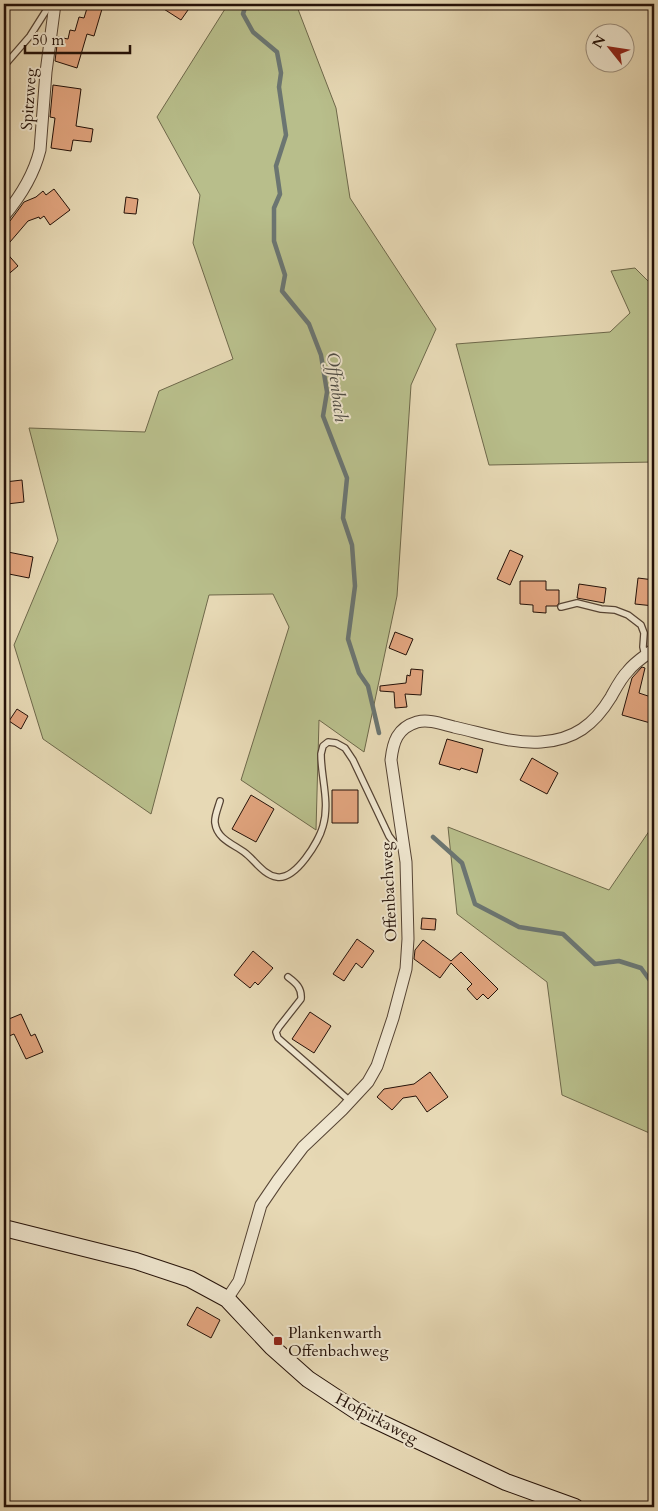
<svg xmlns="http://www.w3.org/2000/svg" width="658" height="1511" viewBox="0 0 658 1511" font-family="Cardo,serif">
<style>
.green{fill:#b8be8b;stroke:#6e684a}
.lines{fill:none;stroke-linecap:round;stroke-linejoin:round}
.stream{stroke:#6b7571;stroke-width:4.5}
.building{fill:#e1a47e;stroke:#241108}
.lane-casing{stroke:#554333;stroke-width:8}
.street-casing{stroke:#554333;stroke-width:13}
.secondary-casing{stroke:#241108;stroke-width:18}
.lane{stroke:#efe6cf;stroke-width:5.5}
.street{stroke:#efe6cf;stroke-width:11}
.secondary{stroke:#efe6cf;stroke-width:16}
.poi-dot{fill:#8f2418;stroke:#efe6cf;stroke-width:2}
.labels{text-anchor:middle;stroke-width:4;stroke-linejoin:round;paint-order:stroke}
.street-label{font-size:16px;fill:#241108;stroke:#efe6cf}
.poi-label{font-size:16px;fill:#241108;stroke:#efe6cf;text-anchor:start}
.water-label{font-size:18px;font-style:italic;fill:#4d4b45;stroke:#efe6cf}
</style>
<rect width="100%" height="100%" fill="#e7d9b5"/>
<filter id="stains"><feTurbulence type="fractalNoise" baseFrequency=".004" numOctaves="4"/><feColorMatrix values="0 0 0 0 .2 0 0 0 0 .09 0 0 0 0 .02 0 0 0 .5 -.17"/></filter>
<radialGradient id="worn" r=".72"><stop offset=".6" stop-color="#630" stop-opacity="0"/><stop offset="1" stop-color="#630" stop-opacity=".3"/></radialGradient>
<path class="green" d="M247 4H296L336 108 350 198 436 329 411 385 397 596 364 752 319 720 316 830 241 780 289 627 273 594 209 595 151 814 43 739 14 645 58 540 29 428 145 432 159 391 233 359 193 243 200 195 157 117 225 9Z
M635 268 654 287V462L489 465 456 344 610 332 630 313 611 271Z
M654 824V1135L562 1095 547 982 457 914 448 827 609 890Z"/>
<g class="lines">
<path class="stream" d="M246 4 243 14 253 32 277 52 281 73 279 87 286 135 276 166 280 194 274 208V241L285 275 282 291 309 324 321 355 327 392 323 416 347 478 343 518 352 545 355 586 348 639 359 673 368 686 379 733
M433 837 462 863 475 904 519 927 563 934 595 964 619 961 641 968 654 986"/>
</g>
<path class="building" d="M156 4H178L188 10 181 20Z
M88 5 102 9 94 36 87 34 77 68 55 61 58 37 68 39 70 30 75 31 79 17 84 18Z
M53 85 81 89 76 126 93 129 91 142 73 140 71 151 51 148 55 118 50 117Z
M54 189 70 210 50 225 44 216 40 219 39 217 28 221 4 249V223L10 221 24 202 36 197 43 191 46 195Z
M126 197 138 199 136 214 124 213Z
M4 250 18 266 4 278Z
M22 480 24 502 7 504 5 482Z
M510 550 523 556 510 585 497 579Z
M8 552 33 557 29 578 4 573Z
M638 578 654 580V606L635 604Z
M520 581H546V590H559V603L557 606H546V613L533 612V605L520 604Z
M579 584 606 588 604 603 577 598Z
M395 632 413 639 406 655 389 648Z
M642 667 645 668 639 693 654 698V724L622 715 632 678Z
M411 669 423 670 421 695 405 694 407 707 395 708 394 692 380 691V686L406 683 407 675 410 676Z
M17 709 28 716 21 729 9 721Z
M447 739 483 749 477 773 461 768 460 770 439 764Z
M532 758 558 773 547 794 520 780Z
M332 790H358V823H332Z
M251 795 274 809 256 842 232 829Z
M422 918 436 919 435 930 421 929Z
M357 939 374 951 362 968 356 963 344 981 333 974Z
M423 940 451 961 461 952 498 989 488 999 483 994 477 1000 467 989 472 984 451 963 440 978 414 959 415 950Z
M253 951 273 968 258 985 255 982 250 988 234 975Z
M310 1012 331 1026 314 1053 292 1039Z
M21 1014 31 1036 35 1034 43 1052 26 1059 14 1034 9 1036 4 1024V1021Z
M430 1072 448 1097 427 1112 416 1096 403 1098 392 1110 377 1097 384 1089 414 1084Z
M197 1307 220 1320 211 1338 187 1325Z"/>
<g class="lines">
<defs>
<path id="lane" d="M4 66 30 36 49 6 52 4
M561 607 577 603 601 609 615 610 628 615 641 625 644 633 643 647 645 656
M220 801C218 808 214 817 215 823 217 839 233 844 244 852 254 859 263 875 277 877 296 880 319 841 323 826 330 802 321 778 321 754L323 746 328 742 336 743 345 748 353 760 389 836 395 844 404 848
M288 977C296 983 302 988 301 999L279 1027 276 1032 278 1038 350 1101"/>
<path id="street" d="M4 216C20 197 34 174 40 150L46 72 55 4
M227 1299 239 1281 261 1205 278 1180 303 1147 342 1110 368 1082 377 1066 393 1018 406 969 408 939 406 862 391 760C393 742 397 728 417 722 429 719 442 724 454 727 482 733 512 744 541 742 574 740 594 725 611 697 616 688 621 678 628 671 635 662 645 656 654 649"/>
<path id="secondary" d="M4 1228 136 1261 190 1279 227 1299 272 1347 308 1379 358 1412 506 1482 575 1507"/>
</defs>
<use href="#lane" class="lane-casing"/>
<use href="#street" class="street-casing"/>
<use href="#secondary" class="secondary-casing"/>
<use href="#lane" class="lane"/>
<use href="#street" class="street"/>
<use href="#secondary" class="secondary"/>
</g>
<rect class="poi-dot" x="273" y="1336" width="10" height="10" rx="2.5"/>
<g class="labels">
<g class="street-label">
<text transform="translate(28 99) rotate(-86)" y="6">Spitzweg</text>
<text transform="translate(388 892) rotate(-93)" y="6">Offenbachweg</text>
<text transform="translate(377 1418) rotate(28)" y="6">Hofpirkaweg</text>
</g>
<g class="poi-label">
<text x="288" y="1338">Plankenwarth<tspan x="288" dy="18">Offenbachweg</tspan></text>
</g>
<g class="water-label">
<text transform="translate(337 387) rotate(83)" y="6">Offenbach</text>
</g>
</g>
<rect width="658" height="1511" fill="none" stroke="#e7d9b5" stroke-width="20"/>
<rect x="5" y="5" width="648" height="1501" fill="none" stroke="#241108" stroke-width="2.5"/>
<rect x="10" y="10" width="638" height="1491" fill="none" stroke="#241108"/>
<g transform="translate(610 48) rotate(300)"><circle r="24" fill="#efe6cf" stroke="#9e917f"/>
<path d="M0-4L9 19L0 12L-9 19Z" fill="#8f2418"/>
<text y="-8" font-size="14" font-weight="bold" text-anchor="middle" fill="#241108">N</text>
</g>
<path d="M25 45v8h105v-8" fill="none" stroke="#241108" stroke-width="2.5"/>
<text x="32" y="45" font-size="15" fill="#241108" stroke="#efe6cf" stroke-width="4" paint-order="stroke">50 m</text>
<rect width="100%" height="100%" filter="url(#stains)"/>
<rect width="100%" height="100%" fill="url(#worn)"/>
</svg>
